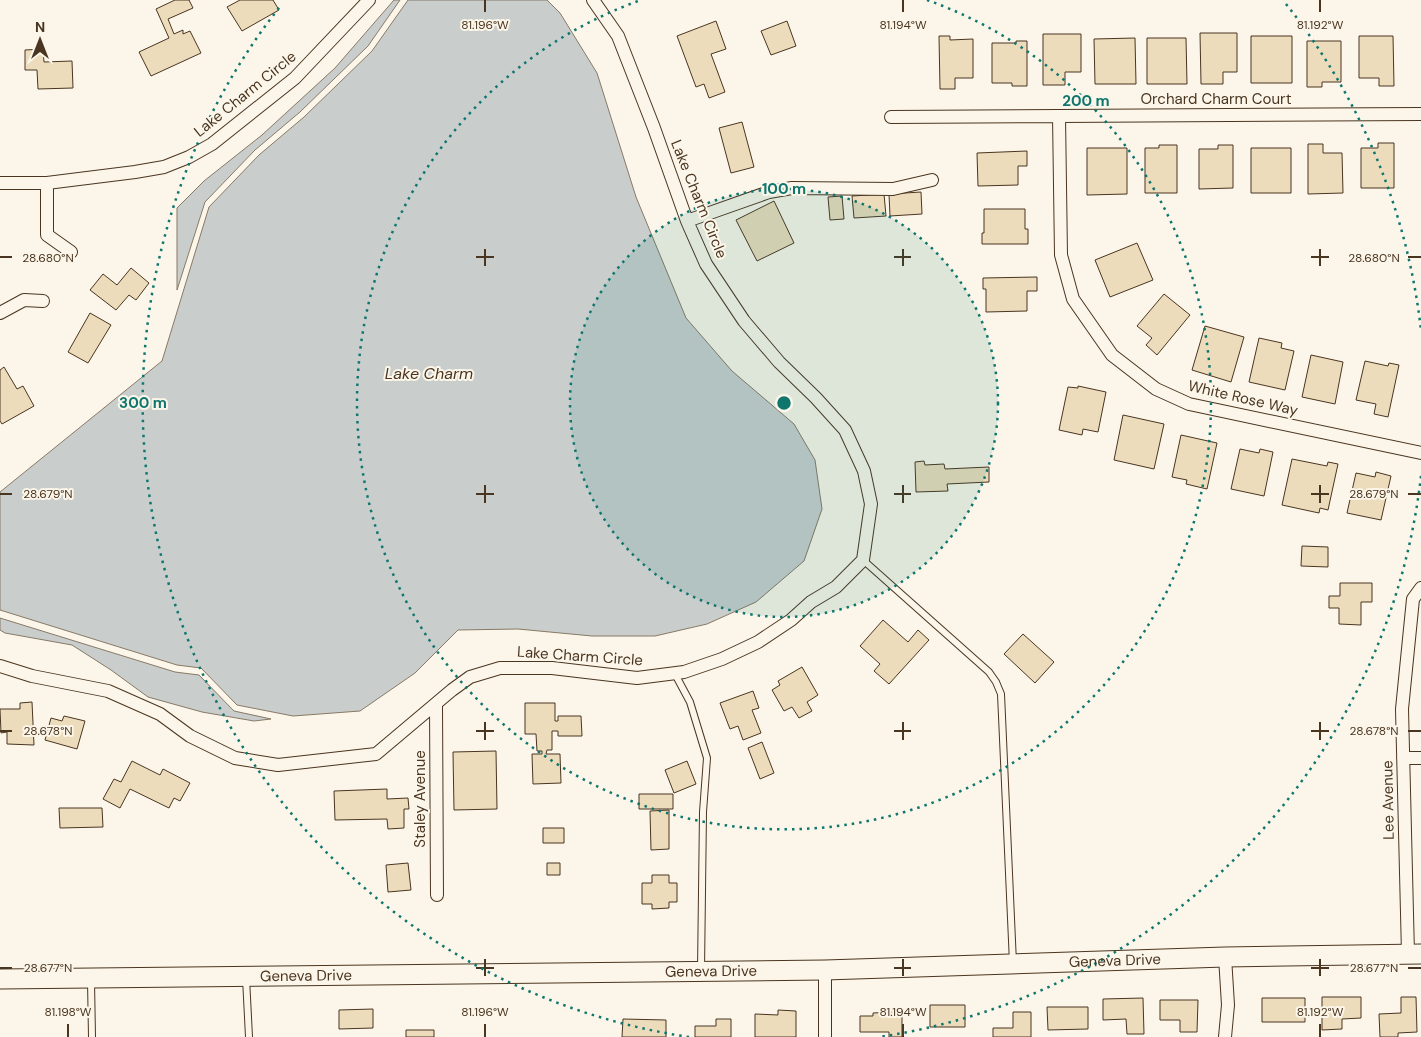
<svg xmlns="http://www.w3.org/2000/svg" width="1421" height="1037" viewBox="0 0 1421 1037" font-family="'DM Sans',sans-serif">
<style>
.water{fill:#c9cecd;stroke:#887966}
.building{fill:#ecdcbc;stroke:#4a3520}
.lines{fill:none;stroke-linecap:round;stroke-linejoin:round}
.service-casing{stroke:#4a3520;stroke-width:8}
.minor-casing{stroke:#4a3520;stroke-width:14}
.secondary-casing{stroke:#4a3520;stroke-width:21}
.service{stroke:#fbf6e9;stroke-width:6}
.minor{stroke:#fbf6e9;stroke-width:12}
.secondary{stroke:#fbf6e9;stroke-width:19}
.ticks{fill:none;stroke:#4a3520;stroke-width:2}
.ring{fill:none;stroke:#0f766e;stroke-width:2.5;stroke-dasharray:2.5 5}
.labels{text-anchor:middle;stroke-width:4;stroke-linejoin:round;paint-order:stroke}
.street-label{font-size:15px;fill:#4a3520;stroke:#fbf6e9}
.water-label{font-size:16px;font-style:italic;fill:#4a3520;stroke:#fbf6e9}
.ticks-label{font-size:12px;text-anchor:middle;fill:#4a3520;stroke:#fbf6e9;stroke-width:4;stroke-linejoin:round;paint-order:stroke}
.centre{fill:#0f766e;stroke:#fbf6e9;stroke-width:2.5}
.ring-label{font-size:15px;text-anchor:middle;font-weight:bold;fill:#0f766e;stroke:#fbf6e9;stroke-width:4;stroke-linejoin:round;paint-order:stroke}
</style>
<rect width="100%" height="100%" fill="#fbf6e9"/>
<path class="water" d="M394 0H400L368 46 300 112 255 150 205 202 177 290V208L204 181 262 135 335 68Z
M408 0H547L560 13 597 73 636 197 686 318 732 371 794 424 815 460 822 509 804 561 756 602 707 624 655 636H592L518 629 458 630 415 673 360 711 293 716 237 705 201 668 177 665 0 610V492L162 361 209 207 259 155 304 117 372 51Z
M0 618 175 672 199 675 234 711 271 719 254 721 202 712 148 697 111 670 72 645 5 633 0 630Z"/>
<path class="building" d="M175 0H189L193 8 168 19 174 34 183 30V34L190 31 201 53 151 76 139 52 169 38 156 9Z
M240 0H273L279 10 242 31 227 7Z
M716 21 726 49 711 54 725 92 709 98 704 84 696 87 677 36Z
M787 21 796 46 771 55 761 31Z
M1200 33H1237V72H1223V84H1201Z
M1043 34H1081V72H1065V85H1043Z
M939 36H950V40L973 39V78H955V89H940Z
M1251 36H1292V83H1251Z
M1359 36H1393L1394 86H1379V78H1359Z
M1135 38 1136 84H1095L1094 39Z
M1147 38H1186L1187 84H1147Z
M1016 41H1027V86H1012V83H992V43H1016Z
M1307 41H1341V82H1322V87H1307Z
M43 49 44 62 72 61 73 88 38 89 37 70H25V50Z
M742 122 754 167 731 173 719 128Z
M1378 143H1394V188H1361V148H1378Z
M1308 144H1323V153H1342L1343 193 1308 194Z
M1159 145H1177V193H1145V148H1159Z
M1218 145H1233V188L1199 189V149H1218Z
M1087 148H1127V194L1087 195Z
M1251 148H1291V193H1251Z
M1027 151V166H1018V185L978 186 977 153Z
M921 192 922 214 890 216 889 194Z
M884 194 886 216 854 218 852 196Z
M842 196 844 219 830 220 828 197Z
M774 201 794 243 757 261 736 220Z
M984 209H1025V229H1028V244H982V233H984Z
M1137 243 1153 280 1110 297 1095 260Z
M131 268 149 283 136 300 129 295 116 310 90 290 103 274 117 285Z
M1037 277V291H1027V311L986 312V289H983V278Z
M1164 294 1190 315 1157 355 1146 345 1152 338 1137 326Z
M90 313 111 325 88 363 68 352Z
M1205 326 1244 337 1231 382 1192 370Z
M1259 338 1282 343 1281 348 1294 351 1285 390 1249 382Z
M1311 355 1343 362 1335 404 1302 397Z
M1365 361 1388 366 1389 363 1399 365 1388 417 1374 414 1376 404 1356 400Z
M4 367 17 389 23 386 34 406 2 424 0 421V370Z
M1078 386 1106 392 1098 432 1083 429 1082 435 1059 430 1068 387 1078 388Z
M1123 415 1164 424 1154 469 1114 460Z
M1181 435 1217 443 1207 489 1186 484 1187 480 1172 477Z
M1240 449 1259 453 1260 449 1273 452 1264 496 1231 489Z
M1292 459 1327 466 1328 462 1338 464 1328 510 1320 508 1319 513 1282 505Z
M924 461 925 465 944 464 945 469 989 467V482L947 484 948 491 916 492 915 462Z
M1376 472 1391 476 1381 520 1347 513 1356 473 1375 477Z
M1302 546 1328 547V567L1301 566Z
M1340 583H1372V602H1361V625L1339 624V608H1329V596H1340Z
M883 620 908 642 918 630 929 640 889 684 874 671 880 664 860 646Z
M1023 634 1054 662 1035 683 1004 654Z
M802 667 818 695 807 702 812 711 799 718 792 707 784 711 772 690 780 685 778 681Z
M753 691 759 708 752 710 761 733 743 740 738 726 730 729 720 703Z
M32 702 34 745 7 744V732L1 733 0 709H20V703Z
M525 703H555V721H558V716H581L582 736H558V731H552V750H547L546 754H560L561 783 533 784 532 754H542V751H537L536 734H525Z
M64 716 85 721 77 749 45 740 51 718 62 721Z
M762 742 774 773 760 779 748 748Z
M496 751 497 809 454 810 453 752Z
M132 761 160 775 163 769 190 783 180 801 174 798 169 808 130 789 120 808 103 799 114 779 121 782Z
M687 761 696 784 674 793 665 770Z
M387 789V799L408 798 409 809H404V828L388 829 387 819 335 820 334 791Z
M639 794H673V809H639Z
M59 808H102L103 827 60 828Z
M669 810V849L651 850 650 811Z
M543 828H564V843H543Z
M408 863 411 890 388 892 386 865Z
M547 863H560V875H547Z
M652 875H669V883H677V902H669V908L652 909V904H642V883H652Z
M1322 997H1361V1018L1342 1019V1029L1322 1030Z
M1401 997H1416L1417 1032 1398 1033V1037H1380L1379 1014 1401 1013Z
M1143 998 1144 1034H1127L1126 1019 1103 1020V999Z
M1262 998H1305V1022H1262Z
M1160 1000H1198L1197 1032H1180V1020H1160Z
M930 1005H965V1027H930Z
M1047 1007H1088V1029L1048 1030Z
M373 1009V1028L339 1029V1010Z
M778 1010 796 1011V1037H755V1014L778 1015Z
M893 1012V1016L902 1015V1037H889V1032H860V1016H873V1013Z
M1013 1012H1031V1037H993V1028H1013Z
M623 1019 666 1020V1037H622Z
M716 1019H731V1037H695V1026H716Z
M406 1030H434V1037H406Z"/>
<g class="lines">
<defs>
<path id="service" d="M863 560 989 672 996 682 1001 694 1013 963
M675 674 690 702 707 758 703 812 701 970
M246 978 249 1037
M91 981 92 1037"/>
<path id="minor" d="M1059 116 1061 255 1073 299 1112 355 1156 389 1189 404 1421 453
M891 117 1421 114
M0 183H47L135 172 164 167 189 157 212 144 295 78 369 0
M47 183V235L71 252
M687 221 769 192 792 188 893 189 932 180
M0 313 24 300 43 301
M0 666 32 676 108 691 160 714 190 736 235 758 278 765 376 754 452 690 470 677 500 668H552L637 678 684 672 722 659 758 642 791 620 811 602 836 587 863 560 871 504 864 471 845 430 816 398 779 362 744 321 706 264 687 221 654 128 618 36 593 0
M436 704 437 895
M1403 758H1421
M1408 954 1402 709 1413 599 1421 588
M1225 957 1228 1005 1225 1037
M825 970V1037"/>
<g id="secondary">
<path id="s1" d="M0 979 825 970 1225 957 1421 954"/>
</g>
</defs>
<use href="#service" class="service-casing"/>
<use href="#minor" class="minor-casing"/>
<use href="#secondary" class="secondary-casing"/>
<use href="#service" class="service"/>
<use href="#minor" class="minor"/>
<use href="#secondary" class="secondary"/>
</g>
<path class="ticks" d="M485 0V12M903 0V12M1320 0V12M485 249V266M903 249V266M1320 249V266M0 257H12M476 257H494M894 257H911M1311 257H1329M1408 257H1421M485 485V503M903 485V503M1320 485V503M0 494H12M476 494H494M894 494H911M1311 494H1329M1408 494H1421M485 722V740M903 722V740M1320 722V740M0 731H12M476 731H494M894 731H911M1311 731H1329M1408 731H1421M485 959V976M903 959V976M1320 959V976M0 968H12M476 968H494M894 968H911M1311 968H1329M1408 968H1421M68 1024V1037M485 1024V1037M903 1024V1037M1320 1024V1037"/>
<circle cx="784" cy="403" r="214" fill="#0f766e" fill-opacity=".12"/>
<g class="ring">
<circle cx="784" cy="403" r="214"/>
<path d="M927 0A427 427 0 1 1 641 0"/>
<path d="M1421 476A641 641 0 0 1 879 1037M689 1037A641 641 0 0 1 282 4M1286 4A641 641 0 0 1 1421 330"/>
</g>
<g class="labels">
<g class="street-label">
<text transform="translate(245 94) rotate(-39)" y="5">Lake Charm Circle</text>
<text x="1216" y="104">Orchard Charm Court</text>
<text transform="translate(699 199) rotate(68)" y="5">Lake Charm Circle</text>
<text transform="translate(1243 398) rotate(13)" y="5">White Rose Way</text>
<text transform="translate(580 656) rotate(4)" y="5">Lake Charm Circle</text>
<text transform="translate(420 799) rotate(-90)" y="5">Staley Avenue</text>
<text transform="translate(1388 800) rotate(-91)" y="5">Lee Avenue</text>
<text dy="5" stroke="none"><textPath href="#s1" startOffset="1115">Geneva Drive</textPath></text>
<text dy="5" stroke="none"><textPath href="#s1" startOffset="711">Geneva Drive</textPath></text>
<text dy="5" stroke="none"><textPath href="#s1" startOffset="306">Geneva Drive</textPath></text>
</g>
<g class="water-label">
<text x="429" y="379">Lake Charm</text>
</g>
</g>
<g class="ticks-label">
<text x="485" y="29">81.196°W</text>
<text x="903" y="29">81.194°W</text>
<text x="1320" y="29">81.192°W</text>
<text x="48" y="262">28.680°N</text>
<text x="1374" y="262">28.680°N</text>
<text x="48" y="498">28.679°N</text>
<text x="1374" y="498">28.679°N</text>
<text x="48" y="735">28.678°N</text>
<text x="1374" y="735">28.678°N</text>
<text x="48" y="972">28.677°N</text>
<text x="1374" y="972">28.677°N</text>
<text x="68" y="1016">81.198°W</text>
<text x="485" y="1016">81.196°W</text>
<text x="903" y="1016">81.194°W</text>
<text x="1320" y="1016">81.192°W</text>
</g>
<circle cx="784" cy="403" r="8" class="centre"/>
<g class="ring-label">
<text x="1086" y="106">200 m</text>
<text x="784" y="194">100 m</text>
<text x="143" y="408">300 m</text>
</g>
<g transform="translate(40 40)" stroke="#fbf6e9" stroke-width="4" paint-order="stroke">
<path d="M0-4L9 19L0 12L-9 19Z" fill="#4a3520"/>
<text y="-8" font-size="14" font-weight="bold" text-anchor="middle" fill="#4a3520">N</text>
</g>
</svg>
